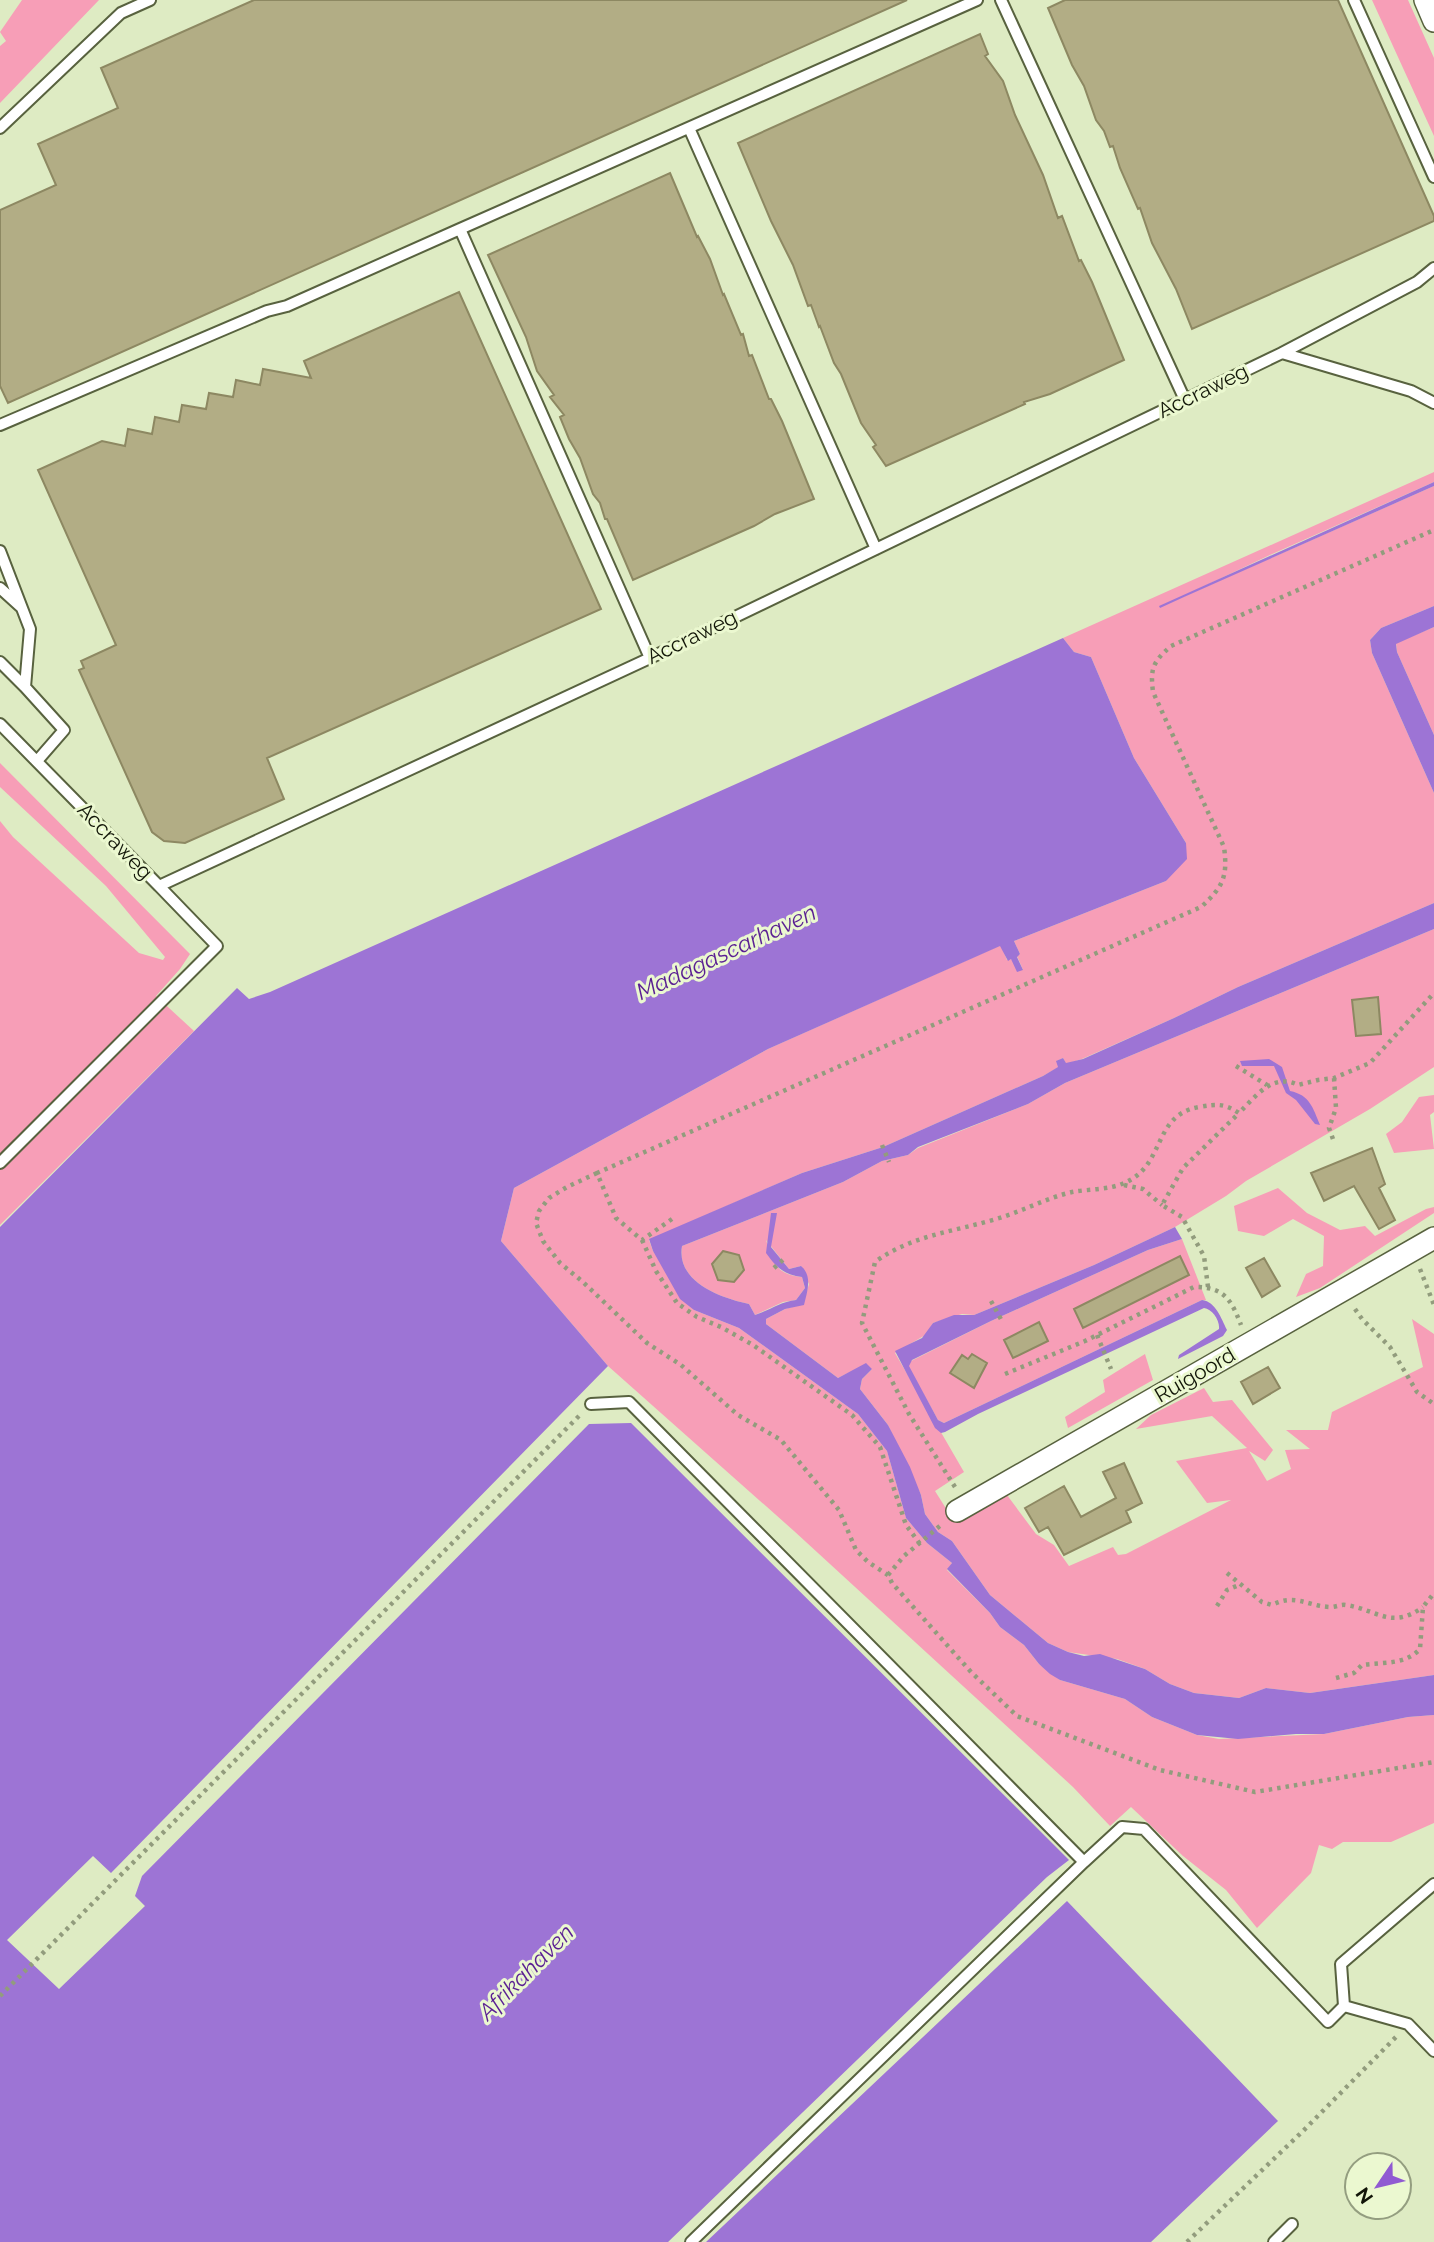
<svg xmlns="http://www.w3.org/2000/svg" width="1434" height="2242" viewBox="0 0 1434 2242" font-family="Raleway,sans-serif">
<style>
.green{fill:#f79eb7}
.water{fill:#9d74d5}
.building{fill:#b2ad85;stroke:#8d8862;stroke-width:2}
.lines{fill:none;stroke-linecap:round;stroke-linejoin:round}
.lane-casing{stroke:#58623f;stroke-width:14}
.street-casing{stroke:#58623f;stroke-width:24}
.path{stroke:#929c7d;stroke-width:4.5;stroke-dasharray:3.5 5;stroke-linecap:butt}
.lane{stroke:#fff;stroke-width:10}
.street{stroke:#fff;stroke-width:21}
.labels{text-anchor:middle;stroke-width:6;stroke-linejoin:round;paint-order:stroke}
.street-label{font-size:21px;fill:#121608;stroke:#ebf8d0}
.water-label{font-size:23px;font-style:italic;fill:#5a1f93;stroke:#ebf8d0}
</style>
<rect width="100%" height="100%" fill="#deebc3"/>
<path class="green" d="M22 0H99L0 103V46L6 41 0 32Z
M1372 0H1408L1434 58V136Z
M1434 472V482L1270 555 1160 607 1434 486V606L1381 628 1370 640 1372 653 1434 793V903L1238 987 1174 1018 1082 1059 1066 1064 1063 1058 1057 1061 1059 1067 1043 1076 883 1147 802 1173 649 1240 653 1251 694 1310 739 1328 858 1414 887 1451 906 1518 927 1543 952 1563 947 1570 990 1613 1000 1627 1024 1645 1039 1664 1060 1680 1125 1699 1152 1717 1197 1735 1219 1739 1324 1734 1408 1717 1434 1715V1823L1391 1842H1343L1332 1849 1319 1845 1311 1873 1257 1928 1226 1890 1183 1856 1131 1807 1110 1826 1073 1787 794 1531 608 1366 501 1241 514 1188 768 1049 1001 945 1007 960 1011 959 1023 970 1017 956 1020 954 1014 941 1166 881 1186 843 1134 758 1091 657 1074 652 1063 638Z
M1434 627V735L1397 652 1396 643Z
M0 763 190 954 180 969 156 996 194 1031 0 1225V821L13 837 139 953 163 960 165 957 106 886 0 787Z
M1434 929V1067L1370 1109 1246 1181 1226 1196 1175 1227 1094 1265 974 1315 962 1314 933 1323 927 1334 895 1353 964 1472 935 1491 952 1518 1004 1491 1036 1534 1054 1545 1069 1566 1113 1547 1118 1555 1126 1554 1231 1500 1207 1503 1176 1461 1247 1448 1212 1416 1136 1429 1151 1415 1204 1388 1213 1402 1232 1400 1273 1450 1265 1461 1249 1451 1267 1481 1291 1469 1285 1450 1310 1449 1286 1430H1328L1332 1412 1423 1367 1412 1319 1434 1334V1675L1310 1693 1266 1688 1239 1698 1194 1693 1170 1684 1145 1669 1117 1659 1068 1652 1048 1643 990 1595 952 1541 938 1532 925 1514 921 1495 888 1425 860 1389 862 1379 872 1369 848 1373 838 1378 766 1324V1319L785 1309 803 1304 809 1284 801 1266 789 1269 766 1240C774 1263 775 1274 802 1277L805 1288 796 1300 783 1302 755 1315 749 1304C721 1298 676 1282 682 1246L843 1182 882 1161 908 1155 918 1148 1028 1104 1065 1083Z
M1434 1095V1112L1430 1115 1434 1149 1394 1153 1386 1134 1402 1122 1419 1097Z
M1278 1188 1307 1213 1340 1230 1365 1226 1375 1236 1426 1209 1434 1207V1213L1320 1288 1296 1297 1306 1274 1323 1266 1324 1236 1293 1219 1264 1236 1238 1231 1234 1206Z
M1182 1239 1206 1300H1202L944 1423 938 1420 908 1366 909 1362 991 1321 1148 1250Z
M1145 1354 1153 1380 1068 1428 1065 1417 1105 1392 1103 1380Z"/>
<path class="water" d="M1434 482V486L1184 597 1160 608 1159 606Z
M1434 606V627L1396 644 1397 652 1434 735V793L1372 653 1370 640 1381 628Z
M1063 638 1074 652 1091 657 1134 758 1186 843 1187 859 1166 881 1014 941 1020 954 1017 957 1023 970 1017 972 1011 959 1008 961 1000 946 768 1049 514 1188 501 1241 608 1366 111 1873 93 1856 7 1940 59 1989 145 1906 135 1896 142 1876 589 1424 631 1423 1069 1860 1047 1877 668 2242H0V1227L237 988 249 999 270 992Z
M1434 903V929L1065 1083 1028 1104 918 1147 908 1155 882 1161 843 1182 682 1246C676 1282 721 1298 749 1304L755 1315C770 1310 780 1302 796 1300L805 1288 802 1277C784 1275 776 1267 766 1253L771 1213H777L771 1247 789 1269 801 1266C813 1276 807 1292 804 1305L785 1309 766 1319V1324L838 1378 866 1363 872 1369 862 1379 860 1389 888 1425 910 1467 921 1495 925 1514 938 1532 952 1541 990 1595 1048 1643 1068 1652 1084 1656 1100 1654 1145 1669 1170 1684 1194 1693 1239 1698 1266 1688 1310 1693 1434 1675V1715L1408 1717 1324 1734H1296L1238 1739 1197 1735 1152 1717 1125 1699 1060 1680 1050 1674 1039 1664 1024 1645 1000 1627 990 1613 947 1569 952 1563 927 1543 906 1518 887 1451 858 1414 739 1328 694 1310 680 1299 653 1251 649 1239 802 1173 883 1147 1043 1076 1058 1067 1056 1061 1063 1058 1066 1063 1083 1059 1174 1018 1238 987Z
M1269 1059 1282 1067 1290 1091C1310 1095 1313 1108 1320 1125L1315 1124 1296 1100 1286 1093 1274 1066H1242L1240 1061Z
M1175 1227 1182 1239 1148 1250 991 1321 912 1360 909 1366 938 1420 944 1423 1202 1300C1216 1302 1221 1318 1227 1330L1223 1336 1178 1359 1179 1355 1219 1329C1220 1320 1212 1309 1204 1308L978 1414 945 1432 941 1433 935 1428 895 1351 922 1338 933 1323 954 1315H974L1094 1265Z
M1067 1901 1278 2121 1151 2242H706Z"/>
<path class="building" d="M254 0H907L8 403 0 386V210L56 185 38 144 118 108 101 68Z
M1065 0H1338L1434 216V221L1192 329 1176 289 1152 243 1140 208 1138 209 1120 168 1113 146 1110 147 1104 131 1096 120 1084 86 1072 65 1048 8Z
M980 34 988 54 985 56 1003 81 1015 115 1043 175 1058 218 1062 216 1079 261 1081 260 1092 282 1124 360 1050 394 1024 402 1025 404 886 466 873 447 876 445 861 423 841 374 834 363 820 326 819 327 811 305 808 306 793 265 771 221 738 143Z
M670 173 697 237 698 236 710 259 723 295 724 294 741 335 743 334 749 356 752 355 769 399H771L782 421 814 499 775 514 754 526 633 580 607 519H605L600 503 593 494 580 458 569 439 560 417 564 415 550 397 554 395 537 371 526 337 488 255Z
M459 292 601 609 267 758 284 799 185 843 164 841 152 832 79 670 84 668 81 661 116 645 38 470 102 441 125 446 128 429 152 434 155 417 179 422 182 405 206 409 209 393 233 397 236 380 260 385 263 369 311 378 304 361Z
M1378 997 1381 1034 1356 1036 1352 1000Z
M1372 1148 1385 1184 1379 1188 1395 1220 1379 1229 1354 1186 1324 1201 1311 1173Z
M723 1251 739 1255 744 1270 734 1282 718 1280 712 1264Z
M1180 1256 1189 1275 1083 1328 1074 1309Z
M1264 1258 1280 1286 1262 1297 1246 1268Z
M1039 1322 1048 1341 1013 1358 1004 1340Z
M972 1354 987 1363 974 1388 950 1373 962 1355 968 1359Z
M1268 1367 1280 1388 1253 1404 1241 1382Z
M1124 1463 1142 1503 1126 1511 1131 1522 1064 1555 1048 1527 1039 1532 1025 1508 1064 1486 1081 1517 1116 1498 1103 1472Z"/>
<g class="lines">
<defs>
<path id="lane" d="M1001 0 1185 400
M1354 0 1434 177
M0 128 121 13 150 0
M689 128 876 549
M1282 353 1417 282 1434 268
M0 425 267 311 287 306 460 229
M0 551 30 629 25 687 64 730 37 761
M0 588 21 607
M650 658 460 229 977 0
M0 662 25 687
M0 724 159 886 650 658 1282 353 1411 391 1434 403
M0 1163 217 946 159 886
M591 1404 629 1402 1084 1862 691 2242
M1084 1862 1122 1827 1144 1829 1328 2022 1344 2006
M1434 1884 1341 1964 1344 2006 1408 2024 1434 2051
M1274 2242 1292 2224"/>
<path id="street" d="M1425 0 1434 21
M957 1511 1434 1238"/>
</defs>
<use href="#lane" class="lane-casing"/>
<use href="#street" class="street-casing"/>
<path class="path" d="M1236 1066 1267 1085
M1334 1078 1336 1108 1329 1128 1334 1142
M882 1145 889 1162
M597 1173 567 1187 549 1198 539 1211 536 1223 543 1241 560 1263 583 1282 647 1343 681 1365 738 1415 781 1440 839 1510 856 1550 868 1562 888 1575 892 1583 971 1672 1017 1716 1160 1770 1255 1792 1434 1762
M1124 1185 1143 1189 1162 1205
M672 1219 642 1240 616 1218 597 1173 1201 907C1223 887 1228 877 1224 847L1153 692C1150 668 1153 662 1171 646L1434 530
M642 1240 656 1271 677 1303 697 1317 721 1327 753 1345 852 1415 880 1447 906 1525 920 1544
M774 1268 785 1258
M1420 1269 1434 1305
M1208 1287 1204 1256 1182 1217 1162 1205 1183 1168 1239 1113
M991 1301 1003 1323
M1355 1309 1362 1319 1390 1347 1417 1392 1434 1404
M1097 1335 1111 1369
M1005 1374 1085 1341 1194 1287C1224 1287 1231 1299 1241 1325
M955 1487 909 1414 862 1323 875 1262C912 1235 953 1232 996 1219 1021 1212 1046 1198 1072 1192 1088 1189 1109 1190 1124 1183 1166 1166 1152 1115 1199 1107 1216 1104 1224 1103 1239 1113 1255 1097 1273 1072 1298 1085L1318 1080 1334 1078 1370 1063 1434 993
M1227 1573 1262 1602 1272 1605C1296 1593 1306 1606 1330 1607 1336 1607 1341 1604 1346 1605 1378 1610 1391 1630 1423 1607
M888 1575 904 1556 941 1525
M1217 1606 1227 1590 1239 1585
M1336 1678 1354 1673 1362 1665C1383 1662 1405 1665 1420 1649L1423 1607 1434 1593
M0 1996 580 1415
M1187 2242 1303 2131 1396 2037"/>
<use href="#lane" class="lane"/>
<use href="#street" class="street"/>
</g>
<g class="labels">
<g class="street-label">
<text transform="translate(1203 391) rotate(-26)" y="7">Accraweg</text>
<text transform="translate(692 637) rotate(-26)" y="7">Accraweg</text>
<text transform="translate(115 841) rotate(46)" y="7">Accraweg</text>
<text transform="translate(1195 1375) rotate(-30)" y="7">Ruigoord</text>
</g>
<g class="water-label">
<text transform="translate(726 952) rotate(-25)" y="8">Madagascarhaven</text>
<text transform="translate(526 1972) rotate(-45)" y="8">Afrikahaven</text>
</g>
</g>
<g transform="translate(1378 2186) rotate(235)"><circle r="33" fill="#ebf8d0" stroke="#949e80" stroke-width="2"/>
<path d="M0-5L12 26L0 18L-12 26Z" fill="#905ad2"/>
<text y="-10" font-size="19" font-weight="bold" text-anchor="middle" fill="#121608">N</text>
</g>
</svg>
